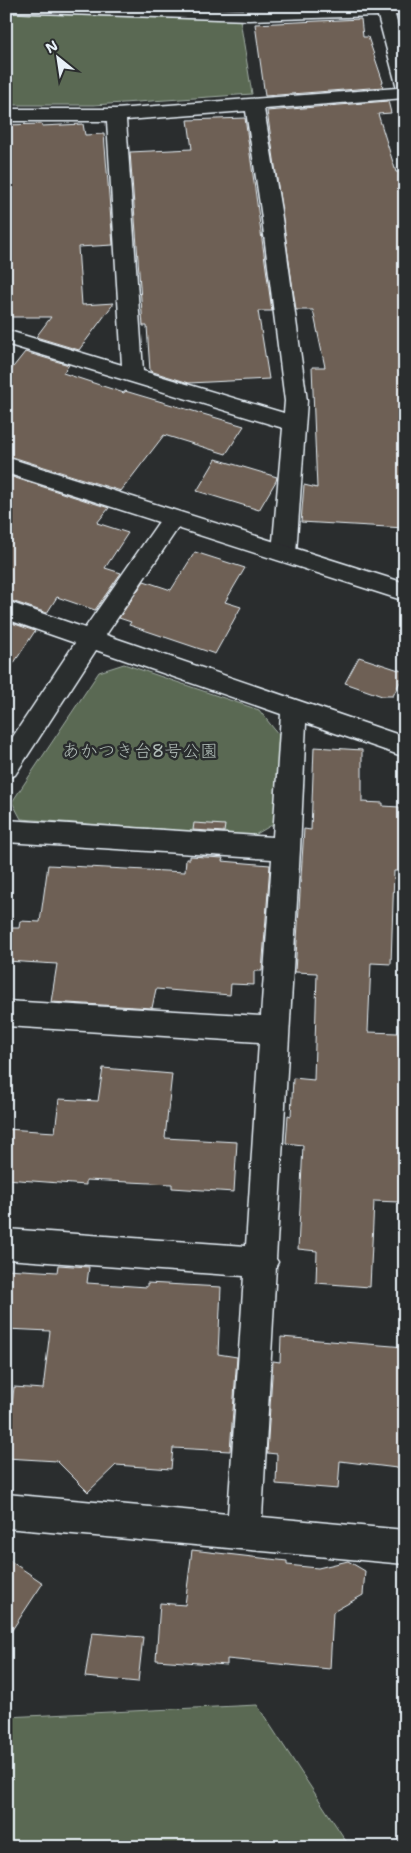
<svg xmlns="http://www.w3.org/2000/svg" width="411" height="1853" viewBox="0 0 411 1853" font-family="'Shantell Sans','Klee One',sans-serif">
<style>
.green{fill:#5a6952;stroke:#a1ada5}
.building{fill:#6e6154;stroke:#e8f1f8}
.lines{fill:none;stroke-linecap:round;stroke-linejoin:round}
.minor-casing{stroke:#e8f1f8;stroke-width:3}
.tertiary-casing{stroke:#e8f1f8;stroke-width:3}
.minor{fill:#2a2d2e;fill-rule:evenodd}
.tertiary{fill:#2a2d2e;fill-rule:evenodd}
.labels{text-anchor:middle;stroke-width:5;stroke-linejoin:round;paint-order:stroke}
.park-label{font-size:18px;fill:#afbbb6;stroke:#2a2d2e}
</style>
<rect width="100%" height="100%" fill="#2a2d2e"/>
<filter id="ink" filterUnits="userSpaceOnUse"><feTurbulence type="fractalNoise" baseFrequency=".02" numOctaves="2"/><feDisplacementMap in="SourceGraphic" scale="10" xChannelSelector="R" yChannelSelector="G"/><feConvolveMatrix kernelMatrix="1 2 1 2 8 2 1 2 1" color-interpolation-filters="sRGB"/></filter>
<g filter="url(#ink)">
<path class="green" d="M6 13 240 20 252 94 94 105H6Z
M124 664 259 710 282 739 277 822 253 836 21 819 12 802 99 672Z
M257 1705 350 1847H6V1717Z"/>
<path class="building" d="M361 19 363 37H368L383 82H382L383 87 265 96 255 24Z
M388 101 391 113 378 114 396 172H405V528L301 522 304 485 317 488 312 367H325L313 310H296L267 111Z
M245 118 272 311H258L269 379 189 383 150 371 147 326H143L130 152 192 149 188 120Z
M42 124V126L83 124 85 135 104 134 113 245 78 247 82 305 114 303 79 350 36 337 51 317H6V125Z
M25 352 69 365 63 373 124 393 125 391 152 399 244 426 226 454 164 435 121 491 6 455V376Z
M216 459 277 477 276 481 259 510 197 491Z
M6 475 109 508 97 523 128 533 105 568 121 573 95 610 57 597 47 613 6 599Z
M195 552 245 568 225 602 241 607 215 654 129 625 131 622 119 618 144 581 171 590Z
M6 621 35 631 6 675Z
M359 657 405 672 393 696H382L345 683Z
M314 747 362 750V802L383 803V806L399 807 400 871H394L391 964 371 963 368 1032 398 1033 400 1053H405V1162H399V1202L374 1201 370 1287 316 1283 317 1251 298 1249 303 1145 286 1143 288 1115 291 1116 293 1078 314 1080 317 973 295 972 304 829 311 830Z
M194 823 225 825 224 832 193 830Z
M190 856 223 858 222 861 270 865 262 971H254V985L231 984 230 995 156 989 152 1008 51 1002 57 964 6 961V928H19L20 921 40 922 48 865 185 872 186 859H190Z
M103 1068 172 1074 165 1138 237 1142 234 1192 172 1188V1184L86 1180V1185L6 1179V1129L55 1132 59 1099 98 1101Z
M58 1265 89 1267 87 1283 147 1287V1283L221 1287 218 1354 237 1357 230 1451 173 1448 171 1469 116 1465 88 1492 57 1461 6 1458 14 1387 43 1389 50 1331 6 1329V1269L57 1272Z
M281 1337 405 1347V1469L340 1461 338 1489 276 1484 277 1454 267 1453 273 1361 280 1362Z
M192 1550 287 1561V1565L318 1568 348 1561 365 1571 363 1595 333 1612 330 1669 227 1659V1665L156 1660 160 1603 185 1605Z
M6 1558 43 1583 6 1639Z
M92 1633 143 1637 138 1682 85 1677Z"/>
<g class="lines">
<defs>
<path id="minor" d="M6 6H141L249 10 405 6V15H395L405 51V98L264 109 281 211 307 401 296 553 292 559 284 561 276 559 272 553 283 428 6 344V330L122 365 107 121H6V109H116L397 88 378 16 249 20 6 12ZM246 111 261 211 285 401 284 413 143 371 126 120Z
M173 511 181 513 184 519 106 635 405 737V757L306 723 300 849 276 1259 278 1262 276 1266 262 1517 405 1530V1564L6 1528V1494L228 1514 244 1276 6 1259V1229L246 1246 259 1042 6 1026V1001L261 1016 272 859 6 842V820L273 837 281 714 96 650 15 775 6 778V747L75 643 6 619V601L85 628 165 513Z"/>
<path id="tertiary" d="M6 457 405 583V601L6 473Z"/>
</defs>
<use href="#minor" class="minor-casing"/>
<use href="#tertiary" class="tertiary-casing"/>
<use href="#minor" class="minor"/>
<use href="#tertiary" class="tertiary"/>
</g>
</g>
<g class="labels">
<g class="park-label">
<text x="140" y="757">あかつき台8号公園</text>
</g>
</g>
<rect width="411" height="1853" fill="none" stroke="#2a2d2e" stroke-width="25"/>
<rect x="12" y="12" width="386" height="1828" fill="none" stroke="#e8f1f8" stroke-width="2" filter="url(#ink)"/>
<g transform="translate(58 58) rotate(330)" stroke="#2a2d2e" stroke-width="4" paint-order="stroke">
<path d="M0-4L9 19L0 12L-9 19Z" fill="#e8f1f8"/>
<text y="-8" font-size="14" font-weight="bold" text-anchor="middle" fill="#e8f1f8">N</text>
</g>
</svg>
